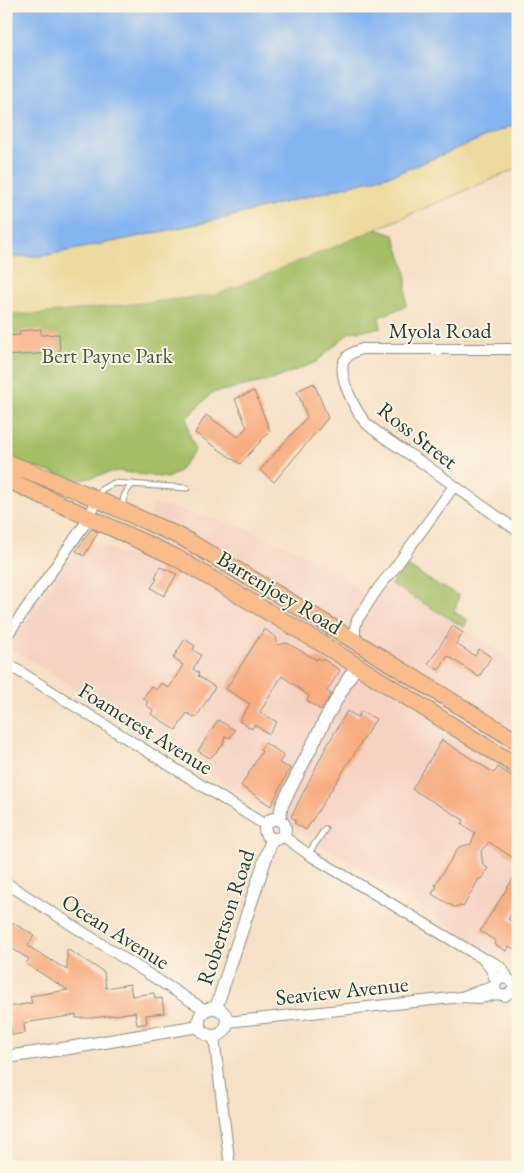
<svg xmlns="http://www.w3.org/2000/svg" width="524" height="1173" viewBox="0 0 524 1173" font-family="'EB Garamond',serif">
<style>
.built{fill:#f6d2c3}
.green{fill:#a3be65;stroke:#617e4c}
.sand{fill:#eeda9e;stroke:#868c69}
.water{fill:#85b5f0;stroke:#527992}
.building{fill:#f8ac80}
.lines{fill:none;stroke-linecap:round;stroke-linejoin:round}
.service-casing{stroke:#8a8e7d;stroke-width:7}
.minor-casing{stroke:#8a8e7d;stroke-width:12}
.tertiary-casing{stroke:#8a8e7d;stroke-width:14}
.primary-casing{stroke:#8a8e7d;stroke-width:18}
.service{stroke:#fff;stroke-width:5}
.minor{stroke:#fff;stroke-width:10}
.tertiary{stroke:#fff;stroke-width:12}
.primary{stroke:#f9bc8a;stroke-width:16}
.labels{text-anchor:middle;stroke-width:4;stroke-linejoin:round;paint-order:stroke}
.street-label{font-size:22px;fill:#1f3d34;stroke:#fcf5e5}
.park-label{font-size:22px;fill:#405d40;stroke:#fcf5e5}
</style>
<rect width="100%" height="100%" fill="#fcf5e5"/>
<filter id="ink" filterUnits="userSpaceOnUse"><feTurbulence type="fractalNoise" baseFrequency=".02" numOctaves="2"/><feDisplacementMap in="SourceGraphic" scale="10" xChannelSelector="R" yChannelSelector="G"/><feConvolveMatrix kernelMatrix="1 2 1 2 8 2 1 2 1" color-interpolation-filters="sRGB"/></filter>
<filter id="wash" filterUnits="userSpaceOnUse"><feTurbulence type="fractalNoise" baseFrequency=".0096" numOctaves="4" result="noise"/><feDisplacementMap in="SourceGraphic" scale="20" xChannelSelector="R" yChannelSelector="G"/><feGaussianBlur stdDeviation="1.12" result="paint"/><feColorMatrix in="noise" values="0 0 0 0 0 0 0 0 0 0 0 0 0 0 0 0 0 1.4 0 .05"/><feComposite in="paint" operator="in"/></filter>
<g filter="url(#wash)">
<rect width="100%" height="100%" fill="#f6e0c6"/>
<path class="built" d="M154 504 216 519 250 530 293 549 341 574 364 595 378 576 481 638 518 665V969L8 646 84 538 132 558Z"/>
<path class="green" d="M315 209 394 235 406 272V306L379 317 381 328 350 332 316 362 272 380 212 393 187 418 189 433 195 450 177 473 167 478 117 471 77 481 6 458V285Z
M405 564 426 578 459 596 454 612 468 620 464 627 391 584Z"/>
<path class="sand" d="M518 123V168L348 241 216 295 38 314H6V257L43 256 220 219 398 173Z"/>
<path class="water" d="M6 6H518V123L398 173 220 219 145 235 43 256 6 257Z"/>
<g id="blocks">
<path class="building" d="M41 329V335L59 334 60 354 52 355 51 353 6 356V336L20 335 19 331Z
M314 383 328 418 274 482 260 470 307 417 297 391Z
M254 391 270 431 240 464 195 433 206 415 238 437 247 427 235 399Z
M91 529 98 532 84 556 76 551Z
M160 567 177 574 164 596 151 588 157 579 155 577Z
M453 626 463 633 456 644 475 656 479 649 491 657 479 677 448 656 439 670 428 664Z
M264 629 276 637 278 645 287 643 317 660 318 658 322 660 323 659 340 670 327 691 331 694 321 710 307 701 309 696 282 676 260 712 277 722 269 734 254 725 252 729 239 721 250 704 226 689Z
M185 639 195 646 193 650 201 655 193 669 199 673 198 676 215 687 196 718 187 713 176 730 151 714 153 710 146 705 148 702 143 698 151 686 156 690 161 683 169 688 183 665 173 658Z
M347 711 358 717 361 711 376 719 306 830 294 823 296 820 291 817 324 751Z
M218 720 235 730 230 738 225 736 223 745 210 758 198 751Z
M442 740 494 773 498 767 518 780V861L489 842 481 851 483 865 488 868 481 879H479L463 907 461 906 454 907 432 894 437 886 435 885 459 847 471 844 475 833 462 824 464 820 412 789Z
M265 743 284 755 279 763 290 768 271 806 241 786 262 751 260 750Z
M518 871V904L508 919 518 925V951L509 946 506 951 494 944 496 941 480 931Z
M6 919 34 935 28 946 67 970V949L104 972 106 988 130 984 132 996 154 993 155 999 162 998 164 1013 146 1015 147 1023 137 1025 135 1012 93 1018H76V1015L24 1023 25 1033 12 1035 8 1007 32 1003 30 996 68 990 26 964 29 959 6 945Z"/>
</g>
</g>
<g filter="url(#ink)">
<use href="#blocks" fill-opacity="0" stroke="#8a8e7d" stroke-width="1"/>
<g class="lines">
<defs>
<path id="service" d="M97 498 102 489 114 483 187 488
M124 508C121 498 126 491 133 484
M308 854 325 829"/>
<path id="minor" d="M518 349H362C355 351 348 354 344 361 337 376 357 414 367 424 384 439 405 451 424 464 455 486 486 509 518 531
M6 637 89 518 97 499
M355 642V628L357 620 379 587 394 569 454 486
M6 663 265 825
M283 836 308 854 482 958C495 962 503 966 508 979
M6 883 205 1010
M482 958 491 969 496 982
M464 996 495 986
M227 1022 461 997 479 998 498 994 505 996 513 990V984L510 980 502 978 496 982 495 989 498 994
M214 1037 230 1167"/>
<path id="tertiary" d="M265 829a10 10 0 1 1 20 0a10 10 0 1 1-20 0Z
M279 820 282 805 326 718 350 676 357 666
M199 1022a14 14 0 1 1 28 0a14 14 0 1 1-28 0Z
M216 1008 272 839
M6 1057 69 1048 199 1026"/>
<path id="primary" d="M6 462 81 492 183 538 322 621 518 742
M6 479 175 557 324 645 518 767"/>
</defs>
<use href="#service" class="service-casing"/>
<use href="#minor" class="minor-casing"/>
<use href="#tertiary" class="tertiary-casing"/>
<use href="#primary" class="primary-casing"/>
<use href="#service" class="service"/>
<use href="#minor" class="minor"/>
<use href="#tertiary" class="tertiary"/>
<use href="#primary" class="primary"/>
</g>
</g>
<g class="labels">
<g class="street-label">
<text x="440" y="338">Myola Road</text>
<text transform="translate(418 435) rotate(38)" y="8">Ross Street</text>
<text transform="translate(280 592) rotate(31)" y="8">Barrenjoey Road</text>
<text transform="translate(146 728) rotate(32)" y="8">Foamcrest Avenue</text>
<text transform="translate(225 917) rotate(-72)" y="8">Robertson Road</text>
<text transform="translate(116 931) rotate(32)" y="8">Ocean Avenue</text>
<text transform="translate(342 990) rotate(-6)" y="8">Seaview Avenue</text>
</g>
<g class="park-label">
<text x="107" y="363">Bert Payne Park</text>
</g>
</g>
<rect width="524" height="1173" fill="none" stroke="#fcf5e5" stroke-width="25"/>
</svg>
